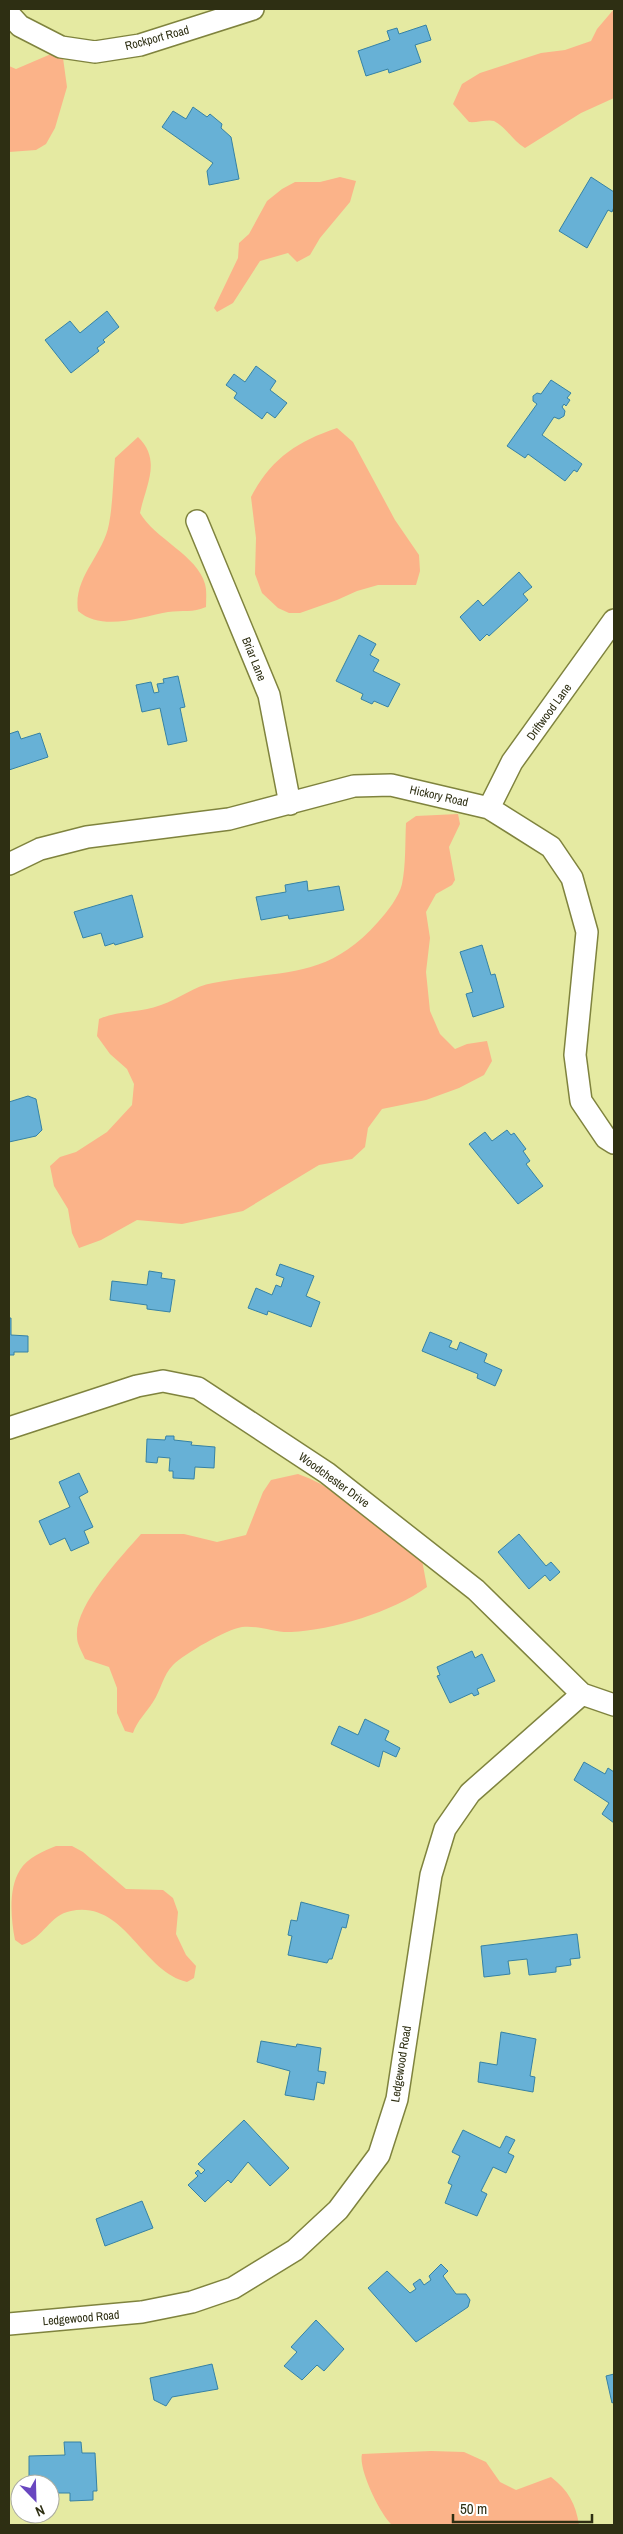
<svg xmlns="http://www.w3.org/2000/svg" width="623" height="2534" viewBox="0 0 623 2534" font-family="'Archivo Narrow',sans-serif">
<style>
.green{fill:#fbb389}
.building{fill:#67b1d6;stroke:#3682a5}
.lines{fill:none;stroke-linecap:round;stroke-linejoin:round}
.minor-casing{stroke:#7f833e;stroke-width:24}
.minor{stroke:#fff;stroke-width:21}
.labels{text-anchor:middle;stroke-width:4.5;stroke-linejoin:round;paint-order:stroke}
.street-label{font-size:12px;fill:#2e2f13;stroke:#fff}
</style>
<rect width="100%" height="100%" fill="#e5eaa2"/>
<path class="green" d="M614 9V98L581 113 525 148C513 141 506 127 494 121 488 119 476 123 469 122L453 104 462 84 480 73 541 53 565 50 591 41 597 29Z
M51 54 63 58 67 87 55 128 46 144 36 150 9 152V66L16 69Z
M340 177 356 181 350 202 320 238 310 255 297 262 288 253 260 261 233 303 217 312 214 308 238 258 239 243 249 234 267 201 282 189 295 182H320Z
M337 428 353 442 395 520 419 555 420 571 416 585H378L357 591 337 600 300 613H289L278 608 262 593 255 574 256 538 251 497C271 459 296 442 337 428Z
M138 437C162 460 146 485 140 513 154 538 198 556 205 584 207 591 206 600 206 607 193 613 182 610 168 612 140 617 103 632 78 611 73 577 103 556 109 524 113 503 113 480 115 458Z
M458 814 460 824 449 847 455 880 452 885 436 894 426 912 430 938 426 972 430 1011 440 1034 455 1049 467 1044 487 1041 492 1061 484 1075 459 1088 426 1100 382 1109 368 1128 365 1147 352 1159 319 1165 243 1211 182 1224 137 1220 101 1240 79 1248 72 1233 68 1209 54 1186 50 1166 60 1157 76 1152 107 1132 132 1105 134 1084 127 1069 110 1054 97 1036 99 1019C120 1010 140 1013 161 1005 179 999 194 986 213 983 282 969 326 981 378 922 387 912 399 897 402 884 406 865 405 842 406 823L416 816Z
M298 1474C344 1490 383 1530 422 1560L427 1587C393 1612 332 1630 291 1632 275 1633 259 1625 242 1627 227 1629 184 1654 173 1665 163 1675 161 1690 153 1702 146 1713 137 1721 133 1733L125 1731 117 1713V1688L109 1667 85 1659C82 1652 77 1644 77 1637 74 1606 121 1557 141 1534H184L217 1542 246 1535 263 1492 271 1480Z
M56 1846H72L83 1852 126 1889 163 1890 173 1898 178 1912 176 1934 186 1955 196 1966 194 1978 187 1982C142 1972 125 1900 71 1911 49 1915 44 1938 22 1945L15 1940C11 1919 8 1889 20 1870 27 1858 43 1851 56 1846Z
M431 2451 464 2452 486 2462 500 2482 516 2490 551 2477C568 2490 576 2504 579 2525H392C380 2514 358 2469 362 2454Z"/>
<path class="building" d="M426 25 431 40 415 45 421 62 389 73 388 69 366 76 358 51 390 40 387 31 397 28 399 34Z
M193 107 207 117 210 114 222 124 221 128 231 137 239 179 209 185 207 171 213 163 162 127 173 111 186 119Z
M591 177 614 192V207L612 212 608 210 587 248 559 231Z
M107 311 119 327 103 340 105 342 97 348 99 351 71 373 45 340 70 321 80 333Z
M256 366 276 381 270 390 287 403 275 418 267 412 262 419 234 398 237 393 226 385 234 374 245 382Z
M551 380 571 393 567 398 570 400 566 406 564 404 562 407 565 411 564 416 559 419 554 417 542 435 582 464 577 472 574 470 565 481 528 454 525 458 507 446 537 404 533 401V396L537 393 541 394Z
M519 572 532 587 523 594 528 600 489 636 487 634 480 641 460 617 478 600 483 606Z
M359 635 376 644 370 655 379 660 373 671 400 684 388 707 374 701 372 704 361 699 363 694 336 681Z
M178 676 185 707 180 708 187 741 168 745 160 708 142 712 136 685 151 682 154 693 159 692 157 684 164 683 163 679Z
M18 731 21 739 40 733 48 757 9 770V734Z
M307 881 308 891 339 886 344 910 289 919 288 915 261 920 256 897 286 892 285 885Z
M132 895 143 937 115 945 114 943 105 946 101 933 83 938 74 912Z
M482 945 491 975 495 974 504 1007 473 1017 466 994 473 992 460 952Z
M28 1096 36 1099 42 1130 36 1136 9 1142V1102Z
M507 1130 511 1135 514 1133 526 1149 523 1151 530 1161 526 1164 543 1186 518 1204 469 1144 485 1132 492 1141Z
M280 1264 314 1276 306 1296 320 1302 311 1327 268 1311 267 1315 248 1308 256 1288 272 1295 276 1285 281 1287 284 1278 276 1275Z
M149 1271 162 1273 161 1278 175 1280 170 1312 147 1309V1305L110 1300 112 1281 147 1285Z
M9 1318H11V1335L28 1336V1352H14V1355H9Z
M430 1332 452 1341 449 1347 457 1350 460 1342 487 1354 484 1362 502 1370 495 1386 477 1378 478 1374 422 1351Z
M166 1436H174V1440L192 1442 191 1445 215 1447 214 1468 195 1467 194 1479 173 1478V1471H169L170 1458 158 1457 157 1463 146 1462 147 1439 165 1440Z
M79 1473 88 1492 79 1497 93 1527 84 1531 89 1543 71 1551 65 1538 50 1545 39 1521 70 1507 59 1482Z
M519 1534 546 1566 551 1562 560 1572 550 1581 545 1575 529 1589 498 1552Z
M472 1651 475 1658 482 1654 495 1681 477 1689 479 1694 474 1696 472 1693 450 1703 437 1676 440 1675 437 1667Z
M365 1719 389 1731 385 1740 400 1748 396 1757 383 1751 379 1767 331 1744 339 1726 358 1735Z
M584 1762 605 1774 608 1768 614 1772V1823L602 1814 609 1803 574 1780Z
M301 1902 349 1915 346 1928 342 1927 332 1959H329L327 1963 288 1955 292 1936 288 1935 291 1920 297 1921Z
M577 1934 580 1958 570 1959 571 1965 556 1967V1972L529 1975 527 1959 508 1961 510 1974 484 1977 481 1946Z
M501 2032 536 2039 530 2076 535 2077 533 2092 478 2082 480 2062 497 2065Z
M261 2041 296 2047 297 2044 321 2048 318 2071 326 2072 324 2084 317 2082 314 2100 285 2095 290 2071 257 2062Z
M244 2120 289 2168 270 2186 248 2162 231 2183 228 2180 205 2202 188 2185 198 2176 195 2173 198 2170 201 2174 205 2170 198 2164Z
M463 2130 500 2148 506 2136 515 2140 508 2153 514 2156 506 2173 493 2167 481 2191 487 2194 477 2216 445 2203 452 2185 448 2183 460 2156 452 2152Z
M142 2201 153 2228 105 2246 96 2219Z
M441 2264 448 2271 443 2276 456 2294H466L470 2300 468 2307 416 2342 368 2288 387 2271 410 2293 416 2289 413 2284 420 2279 424 2285 431 2280 429 2276Z
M316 2320 344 2349 324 2371 317 2365 302 2380 284 2366 297 2352 291 2347Z
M212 2364 218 2389 172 2397 166 2406 154 2400 150 2378Z
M614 2374V2402L612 2403 606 2376Z
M64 2442H81L82 2453H95L97 2491H93V2500L70 2501V2493H50V2484H29V2456L65 2455Z"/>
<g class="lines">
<defs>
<path id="minor" d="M9 14 20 26 61 47 95 52 140 45 253 9
M197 521 269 695 290 804
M489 808 512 762 614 620
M9 864 40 849 87 837 229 819 354 786 391 785 489 808 551 847 572 878 587 932 575 1055 581 1101 606 1138 614 1143
M9 1428 137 1386 163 1381 198 1388 327 1473 476 1590 582 1694 614 1705
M9 2324 142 2312 192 2302 233 2288 295 2250 338 2210 379 2155 397 2099 431 1875 445 1829 470 1793 582 1694"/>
</defs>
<use href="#minor" class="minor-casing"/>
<use href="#minor" class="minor"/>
</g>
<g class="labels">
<g class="street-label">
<text transform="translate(157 38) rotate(-15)" y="4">Rockport Road</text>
<text transform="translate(254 659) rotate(68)" y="4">Briar Lane</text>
<text transform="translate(549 712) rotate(-54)" y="4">Driftwood Lane</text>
<text transform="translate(439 796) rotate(13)" y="4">Hickory Road</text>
<text transform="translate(334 1480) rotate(36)" y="4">Woodchester Drive</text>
<text transform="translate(401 2064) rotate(-81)" y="4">Ledgewood Road</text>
<text transform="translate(81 2318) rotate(-5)" y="4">Ledgewood Road</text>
</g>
</g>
<rect width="623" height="2534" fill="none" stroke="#2e2f13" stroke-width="20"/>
<g transform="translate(35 2499) rotate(157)"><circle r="24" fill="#ffffff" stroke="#abaca1"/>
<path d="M0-4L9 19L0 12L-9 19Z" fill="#6947c0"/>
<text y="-8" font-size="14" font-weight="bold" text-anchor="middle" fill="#2e2f13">N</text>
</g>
<path d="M453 2514v8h139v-8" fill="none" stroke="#2e2f13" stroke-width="2.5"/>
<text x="460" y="2514" font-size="15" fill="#2e2f13" stroke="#ffffff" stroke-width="4" paint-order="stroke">50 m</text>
</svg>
